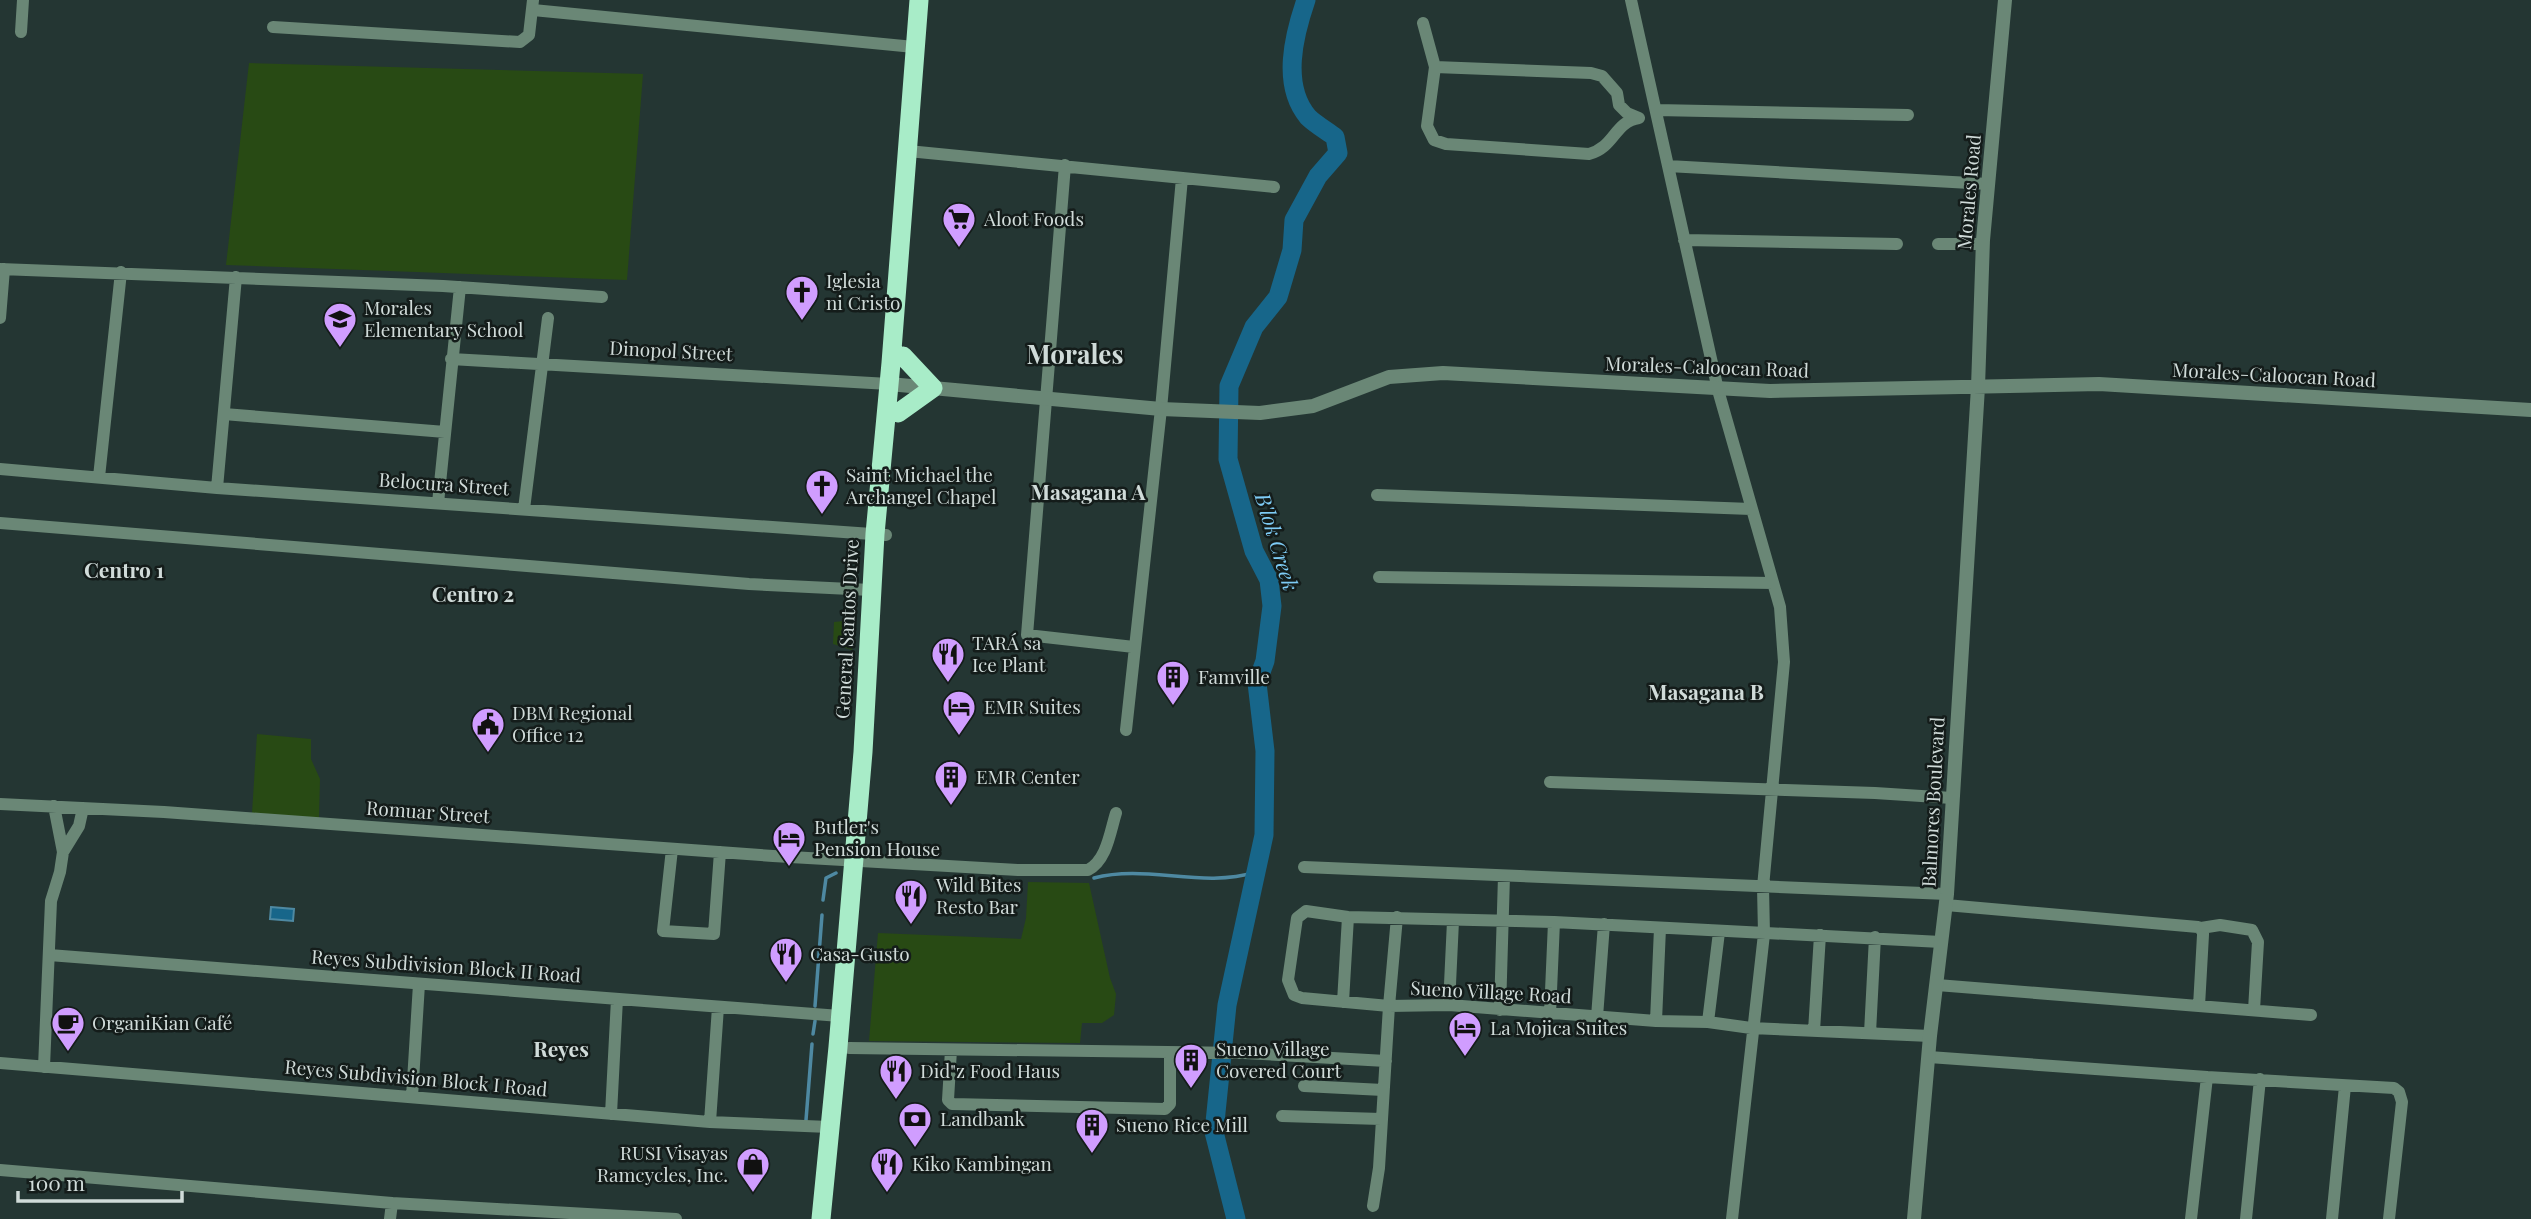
<svg xmlns="http://www.w3.org/2000/svg" width="2531" height="1219" viewBox="0 0 2531 1219" font-family="'Playfair Display',serif">
<style>
.green{fill:#284a14}
.water{fill:#17668a;stroke:#4e89a2;stroke-width:2}
.lines{fill:none;stroke-linecap:round;stroke-linejoin:round}
.stream{stroke:#4e89a2;stroke-width:3.5}
.river{stroke:#17668a;stroke-width:19}
.minor{stroke:#6a8776;stroke-width:12}
.tertiary{stroke:#6a8776;stroke-width:14}
.trunk{stroke:#a8ecc8;stroke-width:19}
.labels{text-anchor:middle;stroke-width:5;stroke-linejoin:round;paint-order:stroke}
.street-label{font-size:19px;fill:#d0dbd9;stroke:#141c1a}
.poi-label{font-size:19px;fill:#d0dbd9;stroke:#141c1a;text-anchor:start}
.neighbourhood-label{font-size:21px;font-weight:bold;fill:#d0dbd9;stroke:#141c1a}
.water-label{font-size:21px;font-style:italic;fill:#7eccf6;stroke:#141c1a}
.district-label{font-size:26px;font-weight:bold;fill:#d0dbd9;stroke:#141c1a}
</style>
<rect width="100%" height="100%" fill="#243633"/>
<path class="green" d="M249 63 643 74 627 280 226 265Z
M854 620 852 650 833 644 834 622Z
M257 734 311 739V759L320 779 319 818 252 813Z
M1028 882 1089 883 1110 978 1116 994 1114 1015 1102 1023H1082L1080 1043 869 1041 878 933 1021 939 1026 918Z"/>
<path class="water" d="M271 907 294 909 293 921 270 919Z"/>
<g class="lines">
<path class="stream" d="M1094 878C1147 864 1202 889 1256 872
M823 900 826 878 836 873
M815 1006 822 915
M813 1034 815 1021
M806 1120 812 1044"/>
<path class="river" d="M1236 1219 1214 1132 1227 1005 1264 835 1265 751 1257 683 1265 661 1272 606 1269 580 1254 551 1228 459 1229 386 1254 327 1278 297 1292 250 1294 220 1318 176 1338 153 1335 137C1327 131 1315 124 1308 117 1281 85 1294 35 1306 0"/>
<path class="minor" d="M1631 0 1718 390 1780 607 1784 662 1763 887 1764 934 1732 1219
M533 10 914 47
M1423 23 1435 67 1427 126 1434 140 1446 144 1589 154C1615 147 1614 122 1639 118
M273 27 520 42 529 35 533 0
M21 32 23 0
M1435 67 1591 73 1602 76 1617 93 1619 105 1627 113 1639 118
M1656 110 1908 115
M908 151 1274 187
M1065 165 1027 635 1134 647
M1668 166 1988 184
M1684 240 1897 244
M1938 244H1983
M0 269 443 286 602 297
M0 318 4 269
M451 359 889 384
M224 414 445 432
M0 469 217 488 886 535
M99 477 121 272
M217 488 236 277
M1377 495 1751 509
M438 503 460 287
M524 509 548 318
M0 523 749 584 871 590
M1379 577 1773 583
M1126 730 1161 409 1182 178
M1550 782 1875 793 1952 798
M0 804 164 812 773 856 1018 870H1088C1107 860 1110 832 1116 813
M672 849 663 931 714 934 720 852
M63 852 79 826 83 808
M1304 867 1947 894
M1946 905 2198 927 2203 931V935L2199 1006
M1397 917 1389 1006 1302 998 1294 995 1288 980 1297 918 1306 911 1348 917 1554 922 1941 942
M2201 928 2220 925 2252 930 2258 942 2254 1010
M49 955 840 1016
M1937 985 2311 1015
M1343 1002 1348 917
M1449 1005 1453 921
M1500 1010 1504 876
M1550 1014 1554 922
M1597 1017 1604 924
M1656 1021 1660 928
M1708 1022 1719 932
M1814 1031 1820 935
M1870 1033 1875 937
M849 1048 1244 1053 1386 1061
M951 1050 948 1100 952 1104 1165 1109 1170 1104V1053
M1929 1057 2207 1077 2394 1088 2399 1092 2402 1102 2389 1219
M0 1063 710 1122 829 1127
M44 1067 51 901 60 872 63 852 54 806
M1304 1086 1383 1090
M412 1097 419 984
M611 1114 617 999
M1282 1116 1381 1119
M710 1122 718 1007
M0 1170 392 1203 676 1219
M1373 1206 1379 1168 1389 1006 1449 1005 1656 1021 1708 1022 1751 1028 1930 1036
M390 1219 392 1203
M2191 1219 2207 1077
M2246 1219 2260 1079
M2332 1219 2345 1086"/>
<path class="tertiary" d="M889 384 1161 409 1260 413 1313 406 1389 377 1443 373 1770 391 2099 384 2531 410
M1914 1219 1930 1036 1947 894 1978 387 1983 240 2005 0"/>
<path class="trunk" d="M898 413 933 388 903 356
M821 1219 838 1047 863 752 875 534 891 363 919 0"/>
</g>
<defs>
<symbol id="supermarket-pin" viewBox="-11 -11 22 30"><path d="M0 17L-7.5 6A9.5 9.5 0 1 1 7.5 6Z" fill="#d09dff" stroke="#141c1a"/><path d="M-6-5.5h2.5l.6 2H6L4.5 2H-2.5L-4.4-4H-6ZM-1.5 3.2a1.3 1.3 0 1 0 .1 0ZM3 3.2a1.3 1.3 0 1 0 .1 0Z" fill="#111"/></symbol>
<symbol id="church-pin" viewBox="-11 -11 22 30"><path d="M0 17L-7.5 6A9.5 9.5 0 1 1 7.5 6Z" fill="#d09dff" stroke="#141c1a"/><path d="M-1.2-6h2.4v3.5h3.3v2.4h-3.3V6h-2.4V-.1h-3.3v-2.4h3.3Z" fill="#111"/></symbol>
<symbol id="school-pin" viewBox="-11 -11 22 30"><path d="M0 17L-7.5 6A9.5 9.5 0 1 1 7.5 6Z" fill="#d09dff" stroke="#141c1a"/><path d="M0-5L7-2L0 1L-7-2ZM-4 1L0 2.5L4 1V4Q0 6-4 4Z" fill="#111"/></symbol>
<symbol id="restaurant-pin" viewBox="-11 -11 22 30"><path d="M0 17L-7.5 6A9.5 9.5 0 1 1 7.5 6Z" fill="#d09dff" stroke="#141c1a"/><path d="M-5-6h1v4h1v-4h1v4h1v-4h1v5L-1.5 .5V6h-2V.5L-5-1ZM5-6V6H3V1.5H1.5Q1.5-4 5-6Z" fill="#111"/></symbol>
<symbol id="building-pin" viewBox="-11 -11 22 30"><path d="M0 17L-7.5 6A9.5 9.5 0 1 1 7.5 6Z" fill="#d09dff" stroke="#141c1a"/><path d="M-4-6H4V6H1V3H-1V6H-4ZM-2.5-4.3h1.7v1.8h-1.7ZM.8-4.3h1.7v1.8H.8ZM-2.5-1h1.7V.8h-1.7ZM.8-1h1.7V.8H.8Z" fill="#111"/></symbol>
<symbol id="hotel-pin" viewBox="-11 -11 22 30"><path d="M0 17L-7.5 6A9.5 9.5 0 1 1 7.5 6Z" fill="#d09dff" stroke="#141c1a"/><path d="M-6-4.5h1.5V1H6V5H4.5V3h-9V5H-6ZM-4 0a1.8 1.8 0 1 1 3.6 0ZM.5 0V-2.5h3Q6-2.5 6 0Z" fill="#111"/></symbol>
<symbol id="civic-pin" viewBox="-11 -11 22 30"><path d="M0 17L-7.5 6A9.5 9.5 0 1 1 7.5 6Z" fill="#d09dff" stroke="#141c1a"/><path d="M-.6-6.5H3V-4.5H.6V-3L4-1V1h2V6H-6V1h2V-1L-.6-3ZM-1.2 2.5V6h2.4V2.5Z" fill="#111"/></symbol>
<symbol id="cafe-pin" viewBox="-11 -11 22 30"><path d="M0 17L-7.5 6A9.5 9.5 0 1 1 7.5 6Z" fill="#d09dff" stroke="#141c1a"/><path d="M-5.5-4.5H6V0H3Q3 3.5 0 3.5H-2.5Q-5.5 3.5-5.5 0ZM3-3.2v2h1.7v-2ZM-6 4.5H4V6H-6Z" fill="#111"/></symbol>
<symbol id="bank-pin" viewBox="-11 -11 22 30"><path d="M0 17L-7.5 6A9.5 9.5 0 1 1 7.5 6Z" fill="#d09dff" stroke="#141c1a"/><path d="M-6-4H6V4H-6ZM0-2.3a2.3 2.3 0 1 0 0 4.6a2.3 2.3 0 1 0 0-4.6Z" fill="#111"/></symbol>
<symbol id="shop-pin" viewBox="-11 -11 22 30"><path d="M0 17L-7.5 6A9.5 9.5 0 1 1 7.5 6Z" fill="#d09dff" stroke="#141c1a"/><path d="M-5-2.5h2.3a2.7 3.5 0 0 1 5.4 0H5L5.5 6h-11ZM-1.5-2.5h3a1.5 2.3 0 0 0-3 0Z" fill="#111"/></symbol>
</defs>
<g fill-rule="evenodd">
<use href="#supermarket-pin" x="940" y="200" width="38" height="52"/>
<use href="#church-pin" x="783" y="273" width="38" height="52"/>
<use href="#school-pin" x="321" y="300" width="38" height="52"/>
<use href="#church-pin" x="803" y="467" width="38" height="52"/>
<use href="#restaurant-pin" x="929" y="635" width="38" height="52"/>
<use href="#building-pin" x="1154" y="658" width="38" height="52"/>
<use href="#hotel-pin" x="940" y="688" width="38" height="52"/>
<use href="#civic-pin" x="469" y="705" width="38" height="52"/>
<use href="#building-pin" x="932" y="758" width="38" height="52"/>
<use href="#hotel-pin" x="770" y="819" width="38" height="52"/>
<use href="#restaurant-pin" x="892" y="877" width="38" height="52"/>
<use href="#restaurant-pin" x="767" y="935" width="38" height="52"/>
<use href="#cafe-pin" x="49" y="1004" width="38" height="52"/>
<use href="#hotel-pin" x="1446" y="1009" width="38" height="52"/>
<use href="#building-pin" x="1172" y="1041" width="38" height="52"/>
<use href="#restaurant-pin" x="877" y="1052" width="38" height="52"/>
<use href="#bank-pin" x="896" y="1100" width="38" height="52"/>
<use href="#building-pin" x="1073" y="1106" width="38" height="52"/>
<use href="#shop-pin" x="734" y="1145" width="38" height="52"/>
<use href="#restaurant-pin" x="868" y="1145" width="38" height="52"/>
</g>
<g class="labels">
<g class="street-label">
<text transform="translate(1969 192) rotate(-85)" y="7">Morales Road</text>
<text transform="translate(671 351) rotate(3)" y="7">Dinopol Street</text>
<text transform="translate(1707 367) rotate(2)" y="7">Morales-Caloocan Road</text>
<text transform="translate(2274 375) rotate(3)" y="7">Morales-Caloocan Road</text>
<text transform="translate(444 484) rotate(4)" y="7">Belocura Street</text>
<text transform="translate(847 629) rotate(-87)" y="7">General Santos Drive</text>
<text transform="translate(1933 802) rotate(-87)" y="7">Balmores Boulevard</text>
<text transform="translate(428 812) rotate(4)" y="7">Romuar Street</text>
<text transform="translate(446 966) rotate(4)" y="7">Reyes Subdivision Block II Road</text>
<text transform="translate(1491 992) rotate(3)" y="7">Sueno Village Road</text>
<text transform="translate(416 1078) rotate(5)" y="7">Reyes Subdivision Block I Road</text>
</g>
<g class="poi-label">
<text x="984" y="226">Aloot Foods</text>
<text x="826" y="288">Iglesia<tspan x="826" dy="22">ni Cristo</tspan></text>
<text x="364" y="315">Morales<tspan x="364" dy="22">Elementary School</tspan></text>
<text x="846" y="482">Saint Michael the<tspan x="846" dy="22">Archangel Chapel</tspan></text>
<text x="972" y="650">TARÁ sa<tspan x="972" dy="22">Ice Plant</tspan></text>
<text x="1198" y="684">Famville</text>
<text x="984" y="714">EMR Suites</text>
<text x="512" y="720">DBM Regional<tspan x="512" dy="22">Office 12</tspan></text>
<text x="976" y="784">EMR Center</text>
<text x="814" y="834">Butler's<tspan x="814" dy="22">Pension House</tspan></text>
<text x="936" y="892">Wild Bites<tspan x="936" dy="22">Resto Bar</tspan></text>
<text x="810" y="961">Casa-Gusto</text>
<text x="92" y="1030">OrganiKian Café</text>
<text x="1490" y="1035">La Mojica Suites</text>
<text x="1216" y="1056">Sueno Village<tspan x="1216" dy="22">Covered Court</tspan></text>
<text x="920" y="1078">Did"z Food Haus</text>
<text x="940" y="1126">Landbank</text>
<text x="1116" y="1132">Sueno Rice Mill</text>
<text x="728" y="1160" text-anchor="end">RUSI Visayas<tspan x="728" dy="22">Ramcycles, Inc.</tspan></text>
<text x="912" y="1171">Kiko Kambingan</text>
</g>
<g class="neighbourhood-label">
<text x="1088" y="500">Masagana A</text>
<text x="124" y="578">Centro 1</text>
<text x="473" y="602">Centro 2</text>
<text x="1706" y="700">Masagana B</text>
<text x="561" y="1057">Reyes</text>
</g>
<g class="water-label">
<text transform="translate(1276 542) rotate(73)" y="7">B'lok Creek</text>
</g>
<g class="district-label">
<text x="1075" y="364">Morales</text>
</g>
</g>
<path d="M18 1191v10h164v-10" fill="none" stroke="#d0dbd9" stroke-width="3.5"/>
<text x="28" y="1191" font-size="21" fill="#d0dbd9" stroke="#141c1a" stroke-width="5" paint-order="stroke">100 m</text>
</svg>
